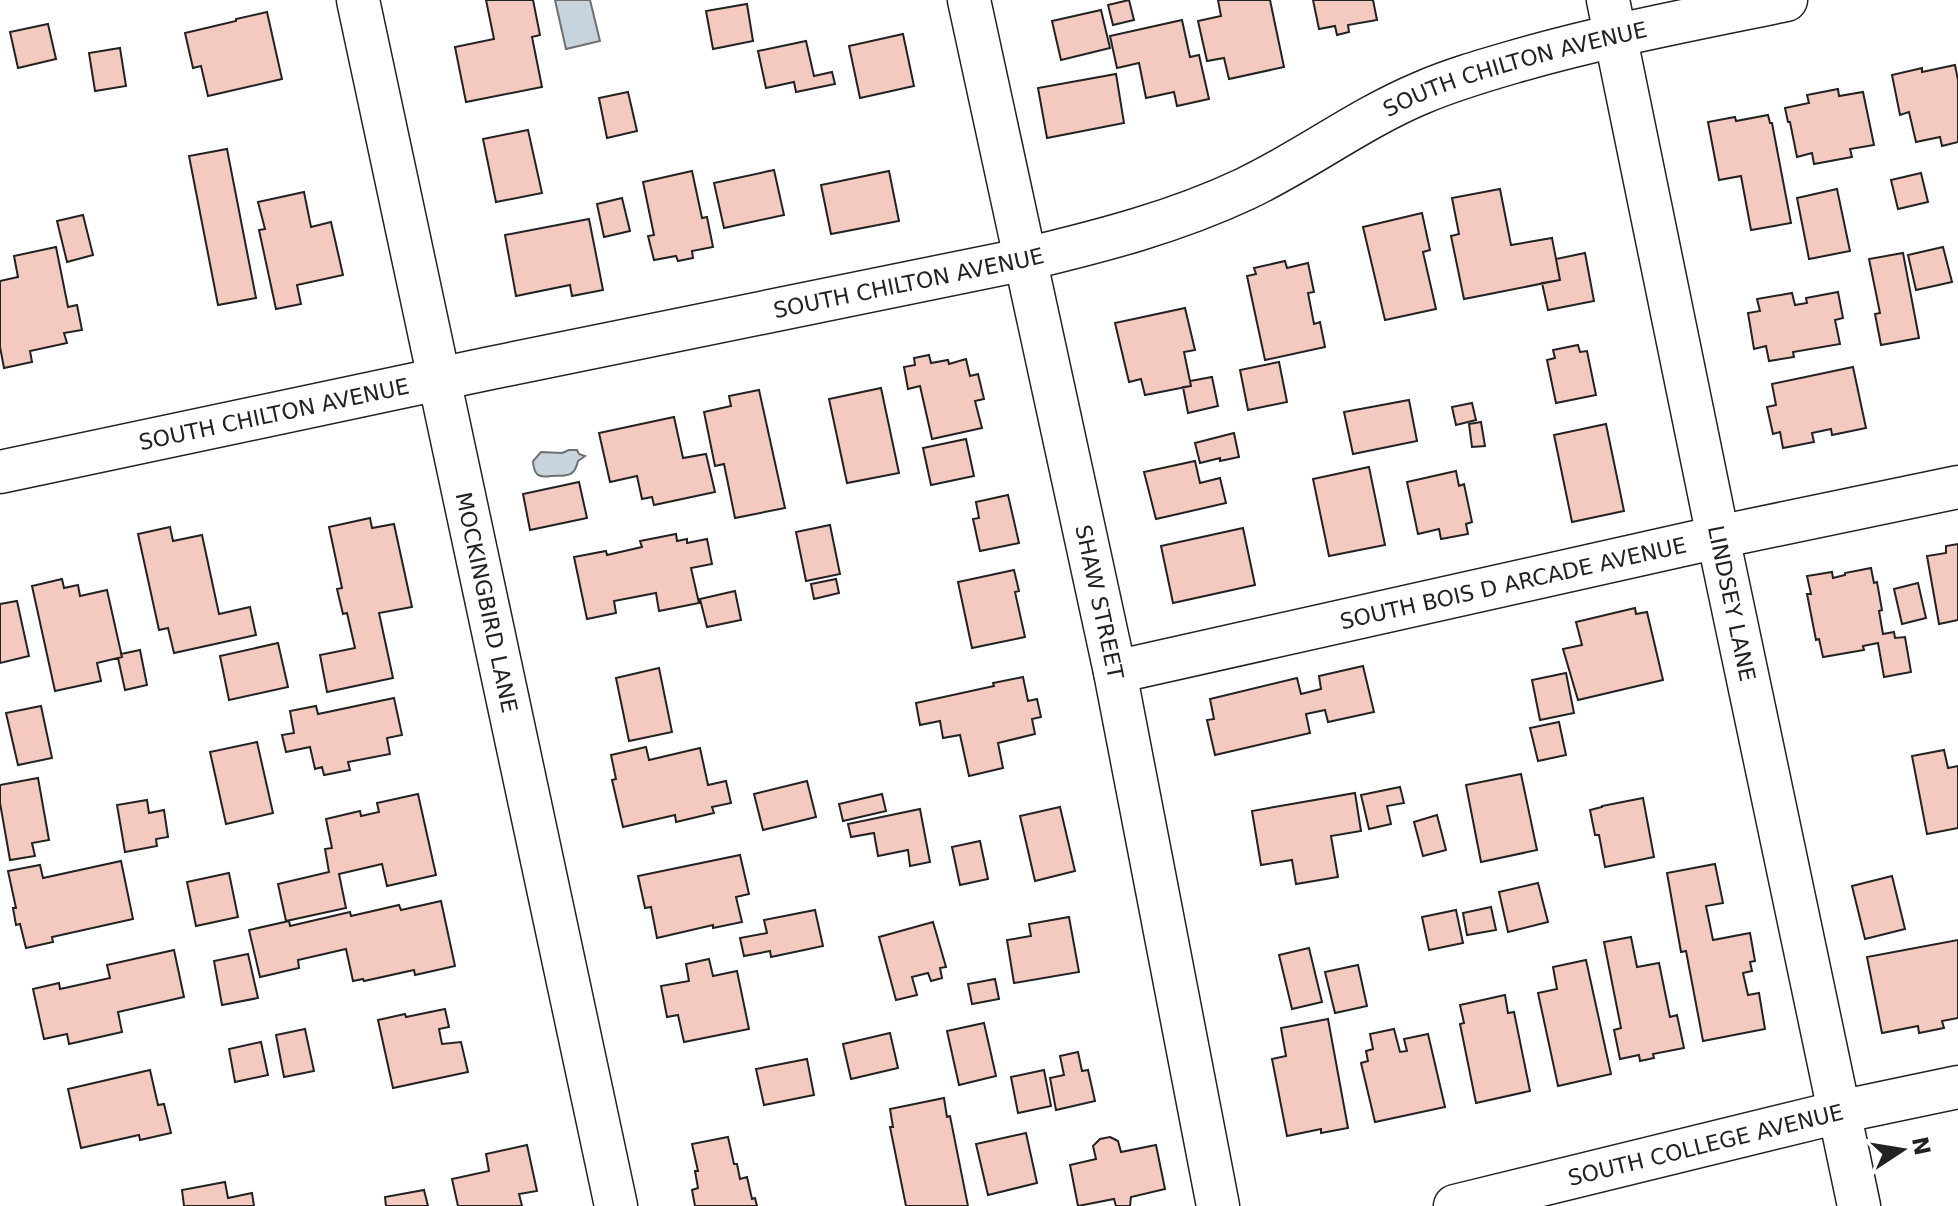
<svg xmlns="http://www.w3.org/2000/svg" width="1958" height="1206" viewBox="0 0 1958 1206" font-family="'DejaVu Sans',sans-serif">
<style>
.water{fill:#c7d3dd;stroke:#6f6f6f;stroke-width:2}
.building{fill:#f3c9c0;stroke:#222;stroke-width:2}
.lines{fill:none;stroke-linecap:round;stroke-linejoin:round}
.minor-casing{stroke:#222;stroke-width:45}
.minor{stroke:#fff;stroke-width:42}
.labels{text-anchor:middle;stroke-width:6;stroke-linejoin:round;paint-order:stroke}
.street-label{font-size:22px;fill:#222;stroke:#fff}
</style>
<rect width="100%" height="100%" fill="#fff"/>
<path class="water" d="M555 0H590L600 41 566 49Z
M569 450H577L579 454 585 456 578 461C574 479 565 475 551 476 538 478 534 475 533 461L541 452 562 453Z"/>
<path class="building" d="M486 0H533L540 35 532 37 542 87 466 102 455 47 494 39Z
M1129 0 1134 20 1113 25 1108 5Z
M1218 0H1270L1284 67 1229 79 1224 58 1207 61 1198 21 1221 16Z
M1313 0H1373L1377 20 1348 25 1349 32 1337 35 1335 26 1319 29Z
M747 4 753 41 713 49 706 11Z
M1101 10 1110 48 1061 60 1052 21Z
M267 12 282 79 208 96 201 66 193 68 185 33 236 21V19Z
M1182 20 1190 57 1199 55 1209 99 1177 106 1174 92 1146 98 1139 63 1117 68 1110 36Z
M48 24 56 59 18 68 10 32Z
M903 34 914 86 860 98 849 46Z
M806 41 814 76 832 72 835 84 796 92 794 82 766 88 758 51Z
M120 48 126 86 95 91 89 53Z
M1955 65 1958 80V142L1942 146 1940 137 1916 142 1909 112 1900 115 1892 75 1922 68V72Z
M1116 74 1124 123 1047 138 1038 88Z
M1838 89 1839 96 1863 92 1874 145 1850 149 1852 157 1814 164 1812 153 1797 157 1790 122H1788L1785 108 1809 103 1807 95Z
M628 92 637 131 607 138 599 98Z
M1768 115 1770 123H1772L1791 223 1751 230 1741 176 1719 180 1708 122 1735 117 1736 121Z
M528 130 542 193 496 202 483 139Z
M227 149 256 298 218 305 189 156Z
M774 170 784 215 724 228 714 183Z
M692 171 702 218 707 217 713 247 692 251 693 258 678 261 676 256 654 260 648 236 654 235 643 182Z
M889 171 899 221 831 234 821 185Z
M1921 173 1928 202 1898 209 1891 180Z
M1500 189 1511 245 1552 238 1560 280 1464 299 1451 236 1459 234 1452 198Z
M1837 189 1850 251 1809 259 1797 198Z
M304 192 311 227 331 222 343 275 297 285 301 304 276 309 259 230 265 229 258 202Z
M622 198 630 231 604 237 597 204Z
M1422 213 1430 250 1423 252 1436 309 1385 320 1363 227Z
M83 215 93 255 67 262 57 221Z
M589 219 603 290 572 296 570 285 516 296 505 235Z
M56 247 68 307 77 305 82 330 64 333 67 343 30 351 32 362 4 368 0 347V281L18 277 14 256Z
M1943 247 1952 282 1916 290 1908 255Z
M1585 253 1594 301 1548 310 1542 283 1560 280 1556 259Z
M1903 253 1919 338 1881 345 1875 314 1880 313 1869 259Z
M1285 261 1287 268 1308 263 1314 292 1308 293 1314 324 1320 322 1325 347 1265 360 1247 276 1256 274 1254 268Z
M1838 292 1843 318 1835 320 1840 344 1793 352 1794 357 1769 361 1766 346 1754 349 1748 313 1760 311 1757 299 1792 293 1795 305 1807 303 1806 298Z
M1185 308 1195 350 1184 352 1191 386 1145 395 1141 379 1129 382 1115 323Z
M1578 345 1580 352 1587 351 1596 395 1556 403 1547 360 1555 358 1553 350Z
M929 355 931 363 948 360 949 364 966 359 970 376 978 374 984 399 975 401 982 428 932 439 920 386 908 389 904 367 915 365 914 358Z
M1279 362 1287 402 1248 410 1240 370Z
M1853 367 1866 428 1832 435 1831 429 1812 433 1814 442 1783 448 1780 432 1773 434 1767 407 1776 405 1772 384Z
M1212 377 1218 406 1188 413 1183 387 1191 386 1190 381Z
M881 388 899 473 847 483 829 399Z
M759 390 785 508 735 518 724 464 715 466 704 412 731 406 729 396Z
M1409 400 1417 441 1353 454 1344 412Z
M1472 403 1476 420 1456 425 1452 407Z
M674 417 683 458 706 454 715 492 654 505 652 497 642 499 637 476 610 482 599 433Z
M1481 422 1485 446 1472 447 1469 424Z
M1606 424 1624 511 1572 522 1554 435Z
M1234 433 1239 457 1220 461V458L1200 463 1195 443Z
M966 439 974 476 931 485 923 448Z
M1195 461 1200 483 1220 478 1226 503 1156 519 1144 472Z
M1369 467 1385 545 1329 556 1313 479Z
M1456 471 1459 486 1464 484 1472 522 1466 524 1468 534 1441 539 1439 529 1418 534 1407 482Z
M579 482 587 518 530 530 523 494Z
M1008 495 1019 543 980 551 973 519 979 518 976 502Z
M370 518 372 528 394 524 412 607 379 613 393 678 327 692 320 655 355 648 347 613 343 614 337 589 342 588 329 527Z
M830 525 840 574 806 581 796 532Z
M170 527 173 541 202 535 219 614 250 607 256 635 174 653 168 628 159 630 138 534Z
M1243 528 1255 585 1173 603 1161 546Z
M676 534 677 541 687 539V543L707 539 712 564 691 568 699 603 659 611 656 593 614 601 616 613 587 619 574 557 606 551 607 555 642 547 640 541Z
M1958 544V620L1939 624 1927 556 1946 553V546Z
M1871 568 1874 583 1877 582 1882 610 1879 611 1883 634 1894 632 1895 638 1905 637 1911 672 1884 677 1878 643 1863 646 1864 650 1823 657 1819 639 1816 640 1807 594H1811L1807 576 1832 572 1833 578 1845 575V573Z
M1014 570 1019 591 1015 592 1025 637 972 648 958 582Z
M62 579 64 588 78 585 80 596 107 590 122 657 97 663 101 681 55 691 32 586Z
M836 579 839 593 814 599 811 584Z
M1918 583 1926 618 1902 624 1894 589Z
M735 591 741 620 707 627 700 599Z
M17 601 29 656 0 663V604Z
M1635 608 1636 614 1647 612 1663 680 1578 700 1563 649 1582 645 1576 622Z
M278 643 288 687 229 700 220 656Z
M140 650 147 685 125 690 118 658 122 657 121 654Z
M1363 666 1374 712 1328 722 1325 710 1306 714 1310 733 1215 755 1207 720 1214 719 1210 699 1297 678 1301 694 1321 689 1319 676Z
M659 668 672 732 629 741 616 678Z
M1566 673 1574 713 1540 720 1532 680Z
M1023 677 1028 701 1037 699 1041 717 1032 719 1035 734 998 743 1003 768 969 776 960 735 943 738 940 721 920 725 916 703 994 686 993 683Z
M394 698 402 735 387 738 390 754 348 762 350 770 324 775 322 767 315 769 310 747 286 752 282 735 294 733 290 711 316 706 318 714Z
M41 706 52 758 18 765 6 713Z
M1559 722 1566 755 1538 761 1530 728Z
M257 742 273 813 226 824 210 752Z
M646 747 649 760 700 748 708 785 726 781 731 803 712 807 714 813 676 822 675 815 623 827 612 780 616 779 611 755Z
M1944 750 1948 768 1958 766V828L1927 834 1912 756Z
M1521 774 1537 850 1481 862 1466 785Z
M38 778 49 840 32 843 35 856 10 860 0 803V785Z
M807 781 816 817 763 830 754 794Z
M1400 787 1404 803 1387 806 1391 824 1369 829 1361 795Z
M1355 793 1361 831 1331 836 1338 877 1296 884 1292 860 1261 865 1252 811Z
M418 794 436 875 387 886 382 864 339 874 346 908 286 921 278 884 329 872 325 849 332 848 326 819 360 811 361 816 379 812 377 803Z
M882 794 886 811 843 821 839 804Z
M1643 798 1654 857 1605 867 1599 835H1595L1590 810 1602 807V806Z
M147 800 149 813 164 810 168 837 156 839 157 846 125 852 117 805Z
M1060 807 1075 871 1035 881 1020 816Z
M920 809 930 862 910 866 908 850 878 856 874 833 851 837 848 824Z
M1437 815 1446 850 1423 856 1414 822Z
M980 841 988 879 960 885 952 847Z
M740 855 749 894 736 897 742 922 713 928V925L657 938 651 907 645 908 638 876Z
M121 861 133 919 52 937 53 942 26 948 20 924 16 925 13 908H16L8 871 40 865 43 878Z
M1715 864 1723 903 1706 906 1713 940 1750 933 1755 961 1750 962 1752 971 1743 973 1748 995 1759 993 1765 1029 1703 1041 1686 951 1681 952 1667 873Z
M229 873 238 917 196 926 187 882Z
M1892 876 1905 929 1865 939 1852 886Z
M1538 883 1548 922 1508 932 1499 892Z
M441 901 455 966 415 975 414 970 364 981 363 979 353 981 346 949 298 960 299 968 260 977 249 930 289 921 290 926 350 912 351 916 399 905 401 910Z
M1491 907 1496 930 1467 935 1463 913Z
M815 910 823 946 771 957 770 951 744 956 740 938 767 933 764 920Z
M1456 910 1463 943 1429 950 1422 917Z
M1069 917 1079 972 1014 983 1007 940 1031 936 1029 924Z
M933 922 946 967 940 968 942 978 931 981 928 973 912 977 917 995 896 1000 879 937Z
M1631 937 1637 967 1659 963 1670 1017 1677 1015 1684 1048 1653 1054 1654 1058 1640 1061 1639 1055 1620 1059 1614 1030 1621 1028 1604 942Z
M1958 940V1018L1942 1021 1944 1028 1919 1033 1918 1026 1882 1033 1867 957Z
M1309 948 1322 1002 1292 1009 1279 955Z
M174 950 184 997 118 1012 122 1032 69 1044 67 1034 44 1039 33 989 59 983 60 989 110 978 107 965Z
M248 954 258 998 222 1005 214 961Z
M709 959 713 976 737 971 749 1029 684 1042 678 1015 667 1017 661 986 689 981 686 964Z
M1586 960 1611 1074 1558 1086 1538 993 1557 989 1553 967Z
M1358 965 1367 1006 1335 1013 1325 972Z
M995 979 999 999 972 1004 968 984Z
M1505 995 1508 1013 1514 1012 1530 1091 1476 1103 1460 1024 1464 1023 1460 1005Z
M445 1009 449 1027 439 1029 442 1044 461 1042 468 1072 393 1088 378 1020 405 1014 406 1017Z
M1328 1019 1348 1128 1321 1133V1129L1287 1136 1272 1059 1286 1056 1281 1028Z
M984 1023 996 1076 959 1085 947 1031Z
M305 1029 314 1071 284 1077 276 1035Z
M1394 1029 1400 1052 1407 1051 1404 1039 1428 1034 1445 1107 1375 1122 1361 1063 1368 1061 1366 1051 1373 1049 1370 1034Z
M890 1033 898 1068 851 1079 843 1044Z
M261 1042 268 1075 235 1082 229 1049Z
M1078 1052 1082 1071 1088 1070 1095 1101 1056 1110 1050 1078 1064 1075 1060 1056Z
M807 1059 814 1095 764 1105 756 1069Z
M150 1070 158 1105 164 1104 171 1133 140 1140 139 1135 81 1148 68 1089Z
M1044 1070 1051 1106 1018 1113 1011 1077Z
M944 1098 947 1117 950 1116 968 1206H906L890 1127H893L890 1109Z
M1026 1133 1037 1183 988 1195 976 1144Z
M728 1137 734 1164H737L740 1179 747 1177 752 1199 755 1198 757 1206H695L692 1190 698 1188 695 1171H698L692 1144Z
M1110 1137 1118 1141 1121 1152 1156 1145 1165 1189 1131 1197 1130 1206H1116L1114 1199 1078 1206 1070 1165 1096 1159 1093 1146 1100 1139Z
M527 1145 537 1191 519 1194 522 1206H458L452 1179 489 1171 486 1154Z
M225 1182 228 1198 252 1193 254 1206H184L182 1190Z
M424 1190 428 1206H386L385 1197Z"/>
<g class="lines">
<defs>
<g id="minor">
<path id="s1" d="M358 0 616 1206"/>
<path id="s2" d="M969 0 1115 672 1218 1206"/>
<path id="s3" d="M1608 0 1718 537 1859 1206"/>
<path id="s4" d="M0 472 486 369 1026 259C1101 241 1175 222 1245 189 1306 160 1359 119 1421 93 1451 80 1482 71 1513 62 1603 36 1694 19 1786 0"/>
<path id="s5" d="M1115 672 1718 537 1958 487"/>
<path id="s6" d="M1455 1206 1839 1112 1958 1087"/>
</g>
</defs>
<use href="#minor" class="minor-casing"/>
<use href="#minor" class="minor"/>
</g>
<g class="labels">
<g class="street-label">
<text dy="8" stroke="none"><textPath href="#s4" startOffset="1576">SOUTH CHILTON AVENUE</textPath></text>
<text dy="8" stroke="none"><textPath href="#s4" startOffset="928">SOUTH CHILTON AVENUE</textPath></text>
<text dy="8" stroke="none"><textPath href="#s4" startOffset="280">SOUTH CHILTON AVENUE</textPath></text>
<text dy="8" stroke="none"><textPath href="#s5" startOffset="408">SOUTH BOIS D ARCADE AVENUE</textPath></text>
<text dy="8" stroke="none"><textPath href="#s2" startOffset="616">SHAW STREET</textPath></text>
<text dy="8" stroke="none"><textPath href="#s1" startOffset="616">MOCKINGBIRD LANE</textPath></text>
<text dy="8" stroke="none"><textPath href="#s3" startOffset="616">LINDSEY LANE</textPath></text>
<text dy="8" stroke="none"><textPath href="#s6" startOffset="258">SOUTH COLLEGE AVENUE</textPath></text>
</g>
</g>
<g transform="translate(1902 1150) rotate(78)" stroke="#ffffff" stroke-width="6" paint-order="stroke">
<path d="M0-6L14 30L0 20L-14 30Z" fill="#222222"/>
<text y="-12" font-size="22" font-weight="bold" text-anchor="middle" fill="#222222">N</text>
</g>
</svg>
